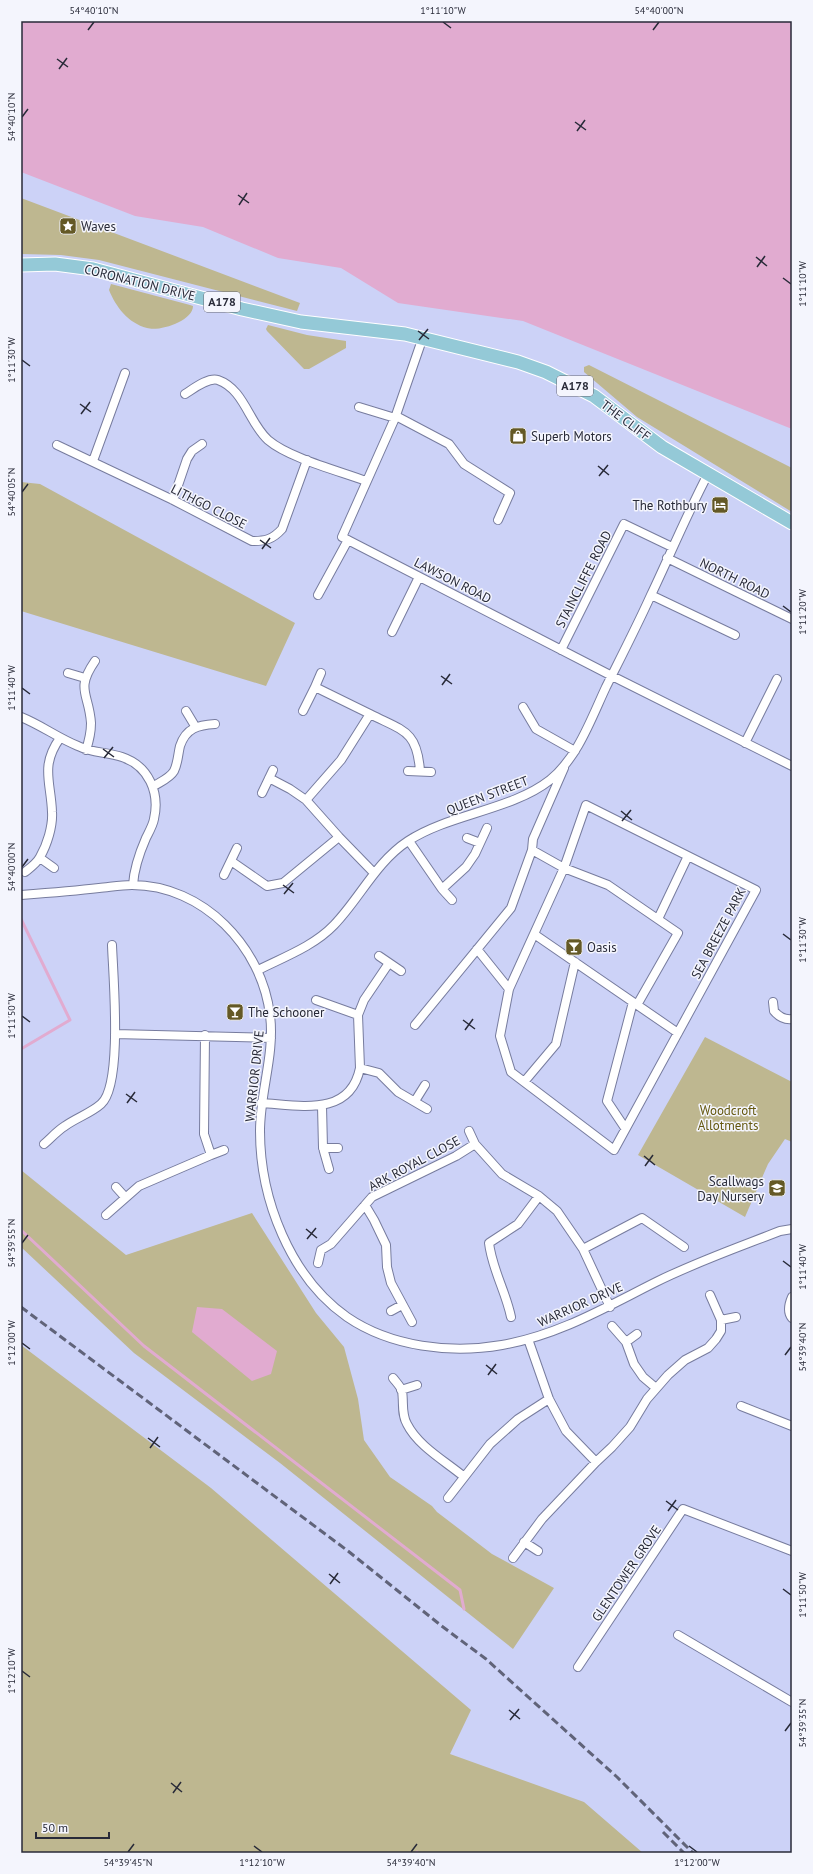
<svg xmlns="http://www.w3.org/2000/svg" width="813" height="1874" viewBox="0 0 813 1874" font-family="'PT Sans',sans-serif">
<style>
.green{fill:#beb790}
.water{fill:#e1abd0}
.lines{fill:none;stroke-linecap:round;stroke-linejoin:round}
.stream{stroke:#e1abd0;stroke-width:3}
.street-casing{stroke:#777c9e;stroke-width:10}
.primary-casing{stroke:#fff;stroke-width:15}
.street{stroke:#fff;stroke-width:8}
.primary{stroke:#94c9d7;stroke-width:13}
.rail{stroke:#606379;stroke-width:3;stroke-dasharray:8 4;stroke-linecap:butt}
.ticks{fill:none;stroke:#282a38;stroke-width:1.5}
.labels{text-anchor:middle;stroke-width:3;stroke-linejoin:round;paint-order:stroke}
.shield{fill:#f4f5fd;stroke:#656773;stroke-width:1}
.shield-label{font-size:12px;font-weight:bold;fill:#282a38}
.poi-label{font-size:13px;fill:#282a38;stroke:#f4f5fd;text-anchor:start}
.street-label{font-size:13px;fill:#282a38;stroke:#f4f5fd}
.park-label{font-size:13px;fill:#65580f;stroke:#f4f5fd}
.neatline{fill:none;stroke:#282a38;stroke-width:1.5}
.ticks-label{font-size:10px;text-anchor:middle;fill:#282a38}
</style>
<rect width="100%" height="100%" fill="#ccd2f7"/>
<path class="green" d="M21 198 300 303 297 311 99 260 61 255 21 254Z
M111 284 190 305 193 306C193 321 159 332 147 328 128 323 116 307 109 290Z
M268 325 307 335 346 341V348L309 369H304L267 331 266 329Z
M589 365 792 468V512L637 417 584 372V367Z
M21 482 40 484 295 623 266 686 21 611Z
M705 1037 792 1082V1142L785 1139 768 1164 745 1217 638 1155Z
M21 1170 126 1255 252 1213 316 1313 344 1347 358 1399 364 1440 390 1477 432 1506 437 1512 492 1554 554 1588 513 1649 280 1463 134 1353 21 1247Z
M21 1345 211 1488 471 1710 450 1754 584 1802 643 1853H21Z"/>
<path class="water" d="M21 21H792V429L523 321 398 303 341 268 278 258 203 227 135 216 21 172Z
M197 1307 222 1309 277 1351 271 1374 252 1381 192 1332Z"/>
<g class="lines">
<path class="stream" d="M21 919 70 1020 21 1049
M21 1230 144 1346 460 1590 464 1609
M416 1853 417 1852"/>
<defs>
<path id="street" d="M423 337 395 418 342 537 612 676 792 766
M185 394C193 389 208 377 218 380 244 389 249 423 268 440 289 458 339 471 366 481
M359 407 395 418
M396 416 449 444 464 464 510 493 498 520
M57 445 173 500 252 541C265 541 272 540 282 529L307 460
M93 461 125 373
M173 500 187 459 192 451 202 444
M667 558 792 619
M318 595 348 540
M651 595 735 635
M392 632 419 577
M561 650 624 524 672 547
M68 673 85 678
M315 687 321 673
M523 707 536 729 575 751
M186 711 195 726
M303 711 315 687 370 714
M21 717C41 725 58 738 78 746 92 753 107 752 122 757 149 766 160 793 154 819 153 825 149 832 146 838 139 854 134 868 133 885
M745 743 777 679
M86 750C89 741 91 732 91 723 89 693 75 690 95 661
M564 768 533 839 532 850 564 868 608 885 678 933 637 1005
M408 771 431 772
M269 778 290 789 306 800
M154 786C160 782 170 778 174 771 178 763 178 754 180 746 186 728 198 725 215 724
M262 793 273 770
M586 805 756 890 614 1150 511 1072 500 1036 509 989 564 868Z
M467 838 480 843
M409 841 442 889 466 867 475 854 487 828
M40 858 54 868
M231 861 267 886 283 883 339 837
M25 872C30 868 37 863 40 857 47 845 53 826 52 812 51 782 40 766 60 738
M374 873 339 837 306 800 341 760 370 714C403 731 417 730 420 771
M224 875 237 848
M442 889 452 900
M21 895C47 893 73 891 99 888 110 887 121 885 132 885 203 885 262 947 270 1015 275 1054 260 1092 260 1131 260 1199 290 1277 347 1317 391 1347 451 1354 502 1345 559 1335 606 1307 656 1282 696 1262 739 1247 780 1231L792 1229
M658 919 688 856
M534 934 678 1033
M477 949 509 989
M379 956 401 971
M258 970C284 957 314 946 334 925 360 898 376 862 408 841 449 814 512 810 550 780 578 757 591 719 606 687 621 657 637 626 651 595 670 555 687 514 708 474
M316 1000 358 1015
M773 1002 774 1011C779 1017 784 1020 792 1019
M415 1025 511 908 532 850
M115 1034 271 1038
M360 1068 379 1073 398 1092 427 1109
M524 1082 556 1044 575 962
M415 1101 425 1085
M261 1103C298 1105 350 1118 360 1068L358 1015 364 1000 389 963
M322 1106 323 1148 329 1169
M625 1128 607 1101 633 1002
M469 1131 475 1144
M44 1144C51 1138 57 1131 65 1126 76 1118 91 1113 101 1104 123 1085 113 975 112 945
M323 1148H338
M211 1155 224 1150
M116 1187 125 1197
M365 1205 374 1220 386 1245 387 1267 391 1283 412 1322
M106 1215 139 1186 211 1155 204 1134 205 1035
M583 1249 610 1307
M318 1263 321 1250 331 1244 372 1197 456 1156 475 1144 502 1174 539 1196 557 1211 583 1249 642 1218 684 1247
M792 1297C789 1304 787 1312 792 1318
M391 1311 402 1305
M511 1317C506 1292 492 1269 489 1243L518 1224 539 1196
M721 1320 736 1317
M612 1326 626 1342 634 1364 643 1377 656 1388
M528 1339 549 1399 566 1431 596 1462
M626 1342 637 1334
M393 1378C396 1382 401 1387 402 1391 404 1402 401 1414 407 1424 418 1446 445 1461 463 1476
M401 1390 417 1385
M741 1406 792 1426
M448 1498 490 1444 518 1419 549 1399
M524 1542 538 1551
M513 1558 542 1519 596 1462 612 1447 630 1427 647 1399 668 1375 685 1360 708 1348 716 1339 721 1331V1320L710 1295
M678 1635 792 1702
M578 1667 683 1509 792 1551"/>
<path id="primary" d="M21 265 55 264 93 269 242 309 301 322 405 334 518 362 546 372 594 396 662 447 792 523"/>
</defs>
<use href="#street" class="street-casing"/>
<use href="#primary" class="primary-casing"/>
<use href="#street" class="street"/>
<use href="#primary" class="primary"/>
<path class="rail" d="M21 1307 348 1551 443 1627 486 1659 617 1777 693 1853
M663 1832 684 1853"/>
</g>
<path class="ticks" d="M443 22 451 28M88 30 94 22M653 30 659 22M57 59 68 67M59 69 67 58M22 117 28 109M575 122 586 130M577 131 585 120M238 195 249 203M239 205 247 193M756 257 767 266M757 267 765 256M783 278 791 284M418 331 429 339M419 340 428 329M22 360 30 366M80 404 91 412M81 414 90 402M598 466 609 475M599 476 608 465M22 492 28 484M260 540 271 548M262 549 270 538M783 606 791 612M441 676 452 684M442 685 450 674M22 688 30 694M103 749 114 757M104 758 113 747M621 811 632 820M622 821 631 810M22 867 28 859M283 885 294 893M284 894 293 883M783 934 791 940M22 1016 30 1022M463 1020 475 1029M465 1030 473 1019M126 1094 137 1102M127 1103 135 1092M644 1156 655 1165M645 1166 653 1155M306 1229 317 1238M307 1239 316 1228M22 1243 28 1235M783 1261 791 1267M22 1343 30 1349M785 1355 791 1347M486 1365 497 1374M488 1375 496 1364M148 1438 160 1447M150 1448 158 1437M666 1501 678 1510M668 1511 676 1500M329 1574 340 1583M330 1584 338 1573M783 1589 791 1595M22 1671 30 1677M509 1710 520 1719M510 1720 519 1709M785 1731 791 1723M171 1783 182 1792M173 1793 181 1782M254 1846 262 1852M689 1846 697 1852M128 1852 134 1844M411 1852 417 1844"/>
<defs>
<symbol id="sight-square" viewBox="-11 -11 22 22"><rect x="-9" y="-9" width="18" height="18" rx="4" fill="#645926" stroke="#f4f5fd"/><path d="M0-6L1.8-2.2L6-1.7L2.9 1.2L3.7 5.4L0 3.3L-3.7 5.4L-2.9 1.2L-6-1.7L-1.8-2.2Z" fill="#fff"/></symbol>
<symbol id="shop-square" viewBox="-11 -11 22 22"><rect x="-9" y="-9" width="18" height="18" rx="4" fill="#645926" stroke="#f4f5fd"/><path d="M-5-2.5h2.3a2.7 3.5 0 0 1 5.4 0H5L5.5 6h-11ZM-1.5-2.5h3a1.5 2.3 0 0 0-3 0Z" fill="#fff"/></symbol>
<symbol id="hotel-square" viewBox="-11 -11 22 22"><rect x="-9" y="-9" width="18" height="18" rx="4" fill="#645926" stroke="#f4f5fd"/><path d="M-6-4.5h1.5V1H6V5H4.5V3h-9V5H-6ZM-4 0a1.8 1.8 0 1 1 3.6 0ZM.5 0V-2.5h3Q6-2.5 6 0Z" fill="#fff"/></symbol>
<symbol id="bar-square" viewBox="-11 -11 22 22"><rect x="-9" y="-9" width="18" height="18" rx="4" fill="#645926" stroke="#f4f5fd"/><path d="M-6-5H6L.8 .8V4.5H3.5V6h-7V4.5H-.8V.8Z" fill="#fff"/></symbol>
<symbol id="school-square" viewBox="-11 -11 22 22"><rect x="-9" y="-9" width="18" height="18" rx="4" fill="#645926" stroke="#f4f5fd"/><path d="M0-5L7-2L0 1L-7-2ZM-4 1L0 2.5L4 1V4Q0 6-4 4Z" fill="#fff"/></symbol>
</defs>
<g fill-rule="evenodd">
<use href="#sight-square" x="58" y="216" width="20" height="20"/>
<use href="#shop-square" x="508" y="426" width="20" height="20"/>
<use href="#hotel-square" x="710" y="495" width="20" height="20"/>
<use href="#bar-square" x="564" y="937" width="20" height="20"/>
<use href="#bar-square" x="225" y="1002" width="20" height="20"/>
<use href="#school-square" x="767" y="1178" width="20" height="20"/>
</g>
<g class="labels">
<g class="shield">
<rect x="204" y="292" width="36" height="20" rx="3"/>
<rect x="557" y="376" width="36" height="20" rx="3"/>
</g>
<g class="shield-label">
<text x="222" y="306">A178</text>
<text x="575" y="390">A178</text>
</g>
<g class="poi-label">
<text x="81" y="231">Waves</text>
<text x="531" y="441">Superb Motors</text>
<text x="707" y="510" text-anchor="end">The Rothbury</text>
<text x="587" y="952">Oasis</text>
<text x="248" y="1017">The Schooner</text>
<text x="764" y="1186" text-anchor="end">Scallwags<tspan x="764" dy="15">Day Nursery</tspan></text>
</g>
<g class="street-label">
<text transform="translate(140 282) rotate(14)" y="5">CORONATION DRIVE</text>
<text transform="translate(626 420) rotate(37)" y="5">THE CLIFF</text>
<text transform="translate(209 506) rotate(27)" y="5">LITHGO CLOSE</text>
<text transform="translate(735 578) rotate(26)" y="5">NORTH ROAD</text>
<text transform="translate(583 579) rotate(-63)" y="5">STAINCLIFFE ROAD</text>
<text transform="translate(453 580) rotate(27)" y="5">LAWSON ROAD</text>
<text transform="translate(487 795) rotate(-21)" y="5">QUEEN STREET</text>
<text transform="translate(718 933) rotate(-62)" y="5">SEA BREEZE PARK</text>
<text transform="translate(254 1076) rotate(-84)" y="5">WARRIOR DRIVE</text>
<text transform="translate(414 1163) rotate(-28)" y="5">ARK ROYAL CLOSE</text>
<text transform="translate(580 1304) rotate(-24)" y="5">WARRIOR DRIVE</text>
<text transform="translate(626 1573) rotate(-56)" y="5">GLENTOWER GROVE</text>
</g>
<g class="park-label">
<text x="728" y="1115">Woodcroft<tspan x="728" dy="15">Allotments</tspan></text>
</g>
</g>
<rect width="813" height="1874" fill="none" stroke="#f4f5fd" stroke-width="44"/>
<path d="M36 1832v6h73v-6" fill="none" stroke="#282a38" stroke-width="2"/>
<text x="42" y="1832" font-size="12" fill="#282a38" stroke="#f4f5fd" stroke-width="3" paint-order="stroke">50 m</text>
<rect x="22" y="22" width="769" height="1830" class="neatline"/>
<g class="ticks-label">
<text x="94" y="14">54°40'10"N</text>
<text x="443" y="14">1°11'10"W</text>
<text x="659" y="14">54°40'00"N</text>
<text transform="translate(11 117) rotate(-90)" y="4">54°40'10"N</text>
<text transform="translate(802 284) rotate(-90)" y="4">1°11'10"W</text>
<text transform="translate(11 360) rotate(-90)" y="4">1°11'30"W</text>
<text transform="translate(11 492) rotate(-90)" y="4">54°40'05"N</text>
<text transform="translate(802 612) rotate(-90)" y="4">1°11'20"W</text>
<text transform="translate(11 688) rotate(-90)" y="4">1°11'40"W</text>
<text transform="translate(11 867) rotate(-90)" y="4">54°40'00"N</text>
<text transform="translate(802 940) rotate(-90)" y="4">1°11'30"W</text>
<text transform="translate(11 1016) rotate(-90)" y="4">1°11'50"W</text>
<text transform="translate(11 1243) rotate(-90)" y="4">54°39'55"N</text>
<text transform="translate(802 1267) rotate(-90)" y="4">1°11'40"W</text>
<text transform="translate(11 1343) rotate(-90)" y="4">1°12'00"W</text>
<text transform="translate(802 1347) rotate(-90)" y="4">54°39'40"N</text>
<text transform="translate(802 1595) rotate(-90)" y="4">1°11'50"W</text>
<text transform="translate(11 1671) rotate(-90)" y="4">1°12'10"W</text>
<text transform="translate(802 1723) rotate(-90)" y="4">54°39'35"N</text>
<text x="128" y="1866">54°39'45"N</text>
<text x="262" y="1866">1°12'10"W</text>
<text x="411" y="1866">54°39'40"N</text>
<text x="697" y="1866">1°12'00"W</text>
</g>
</svg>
